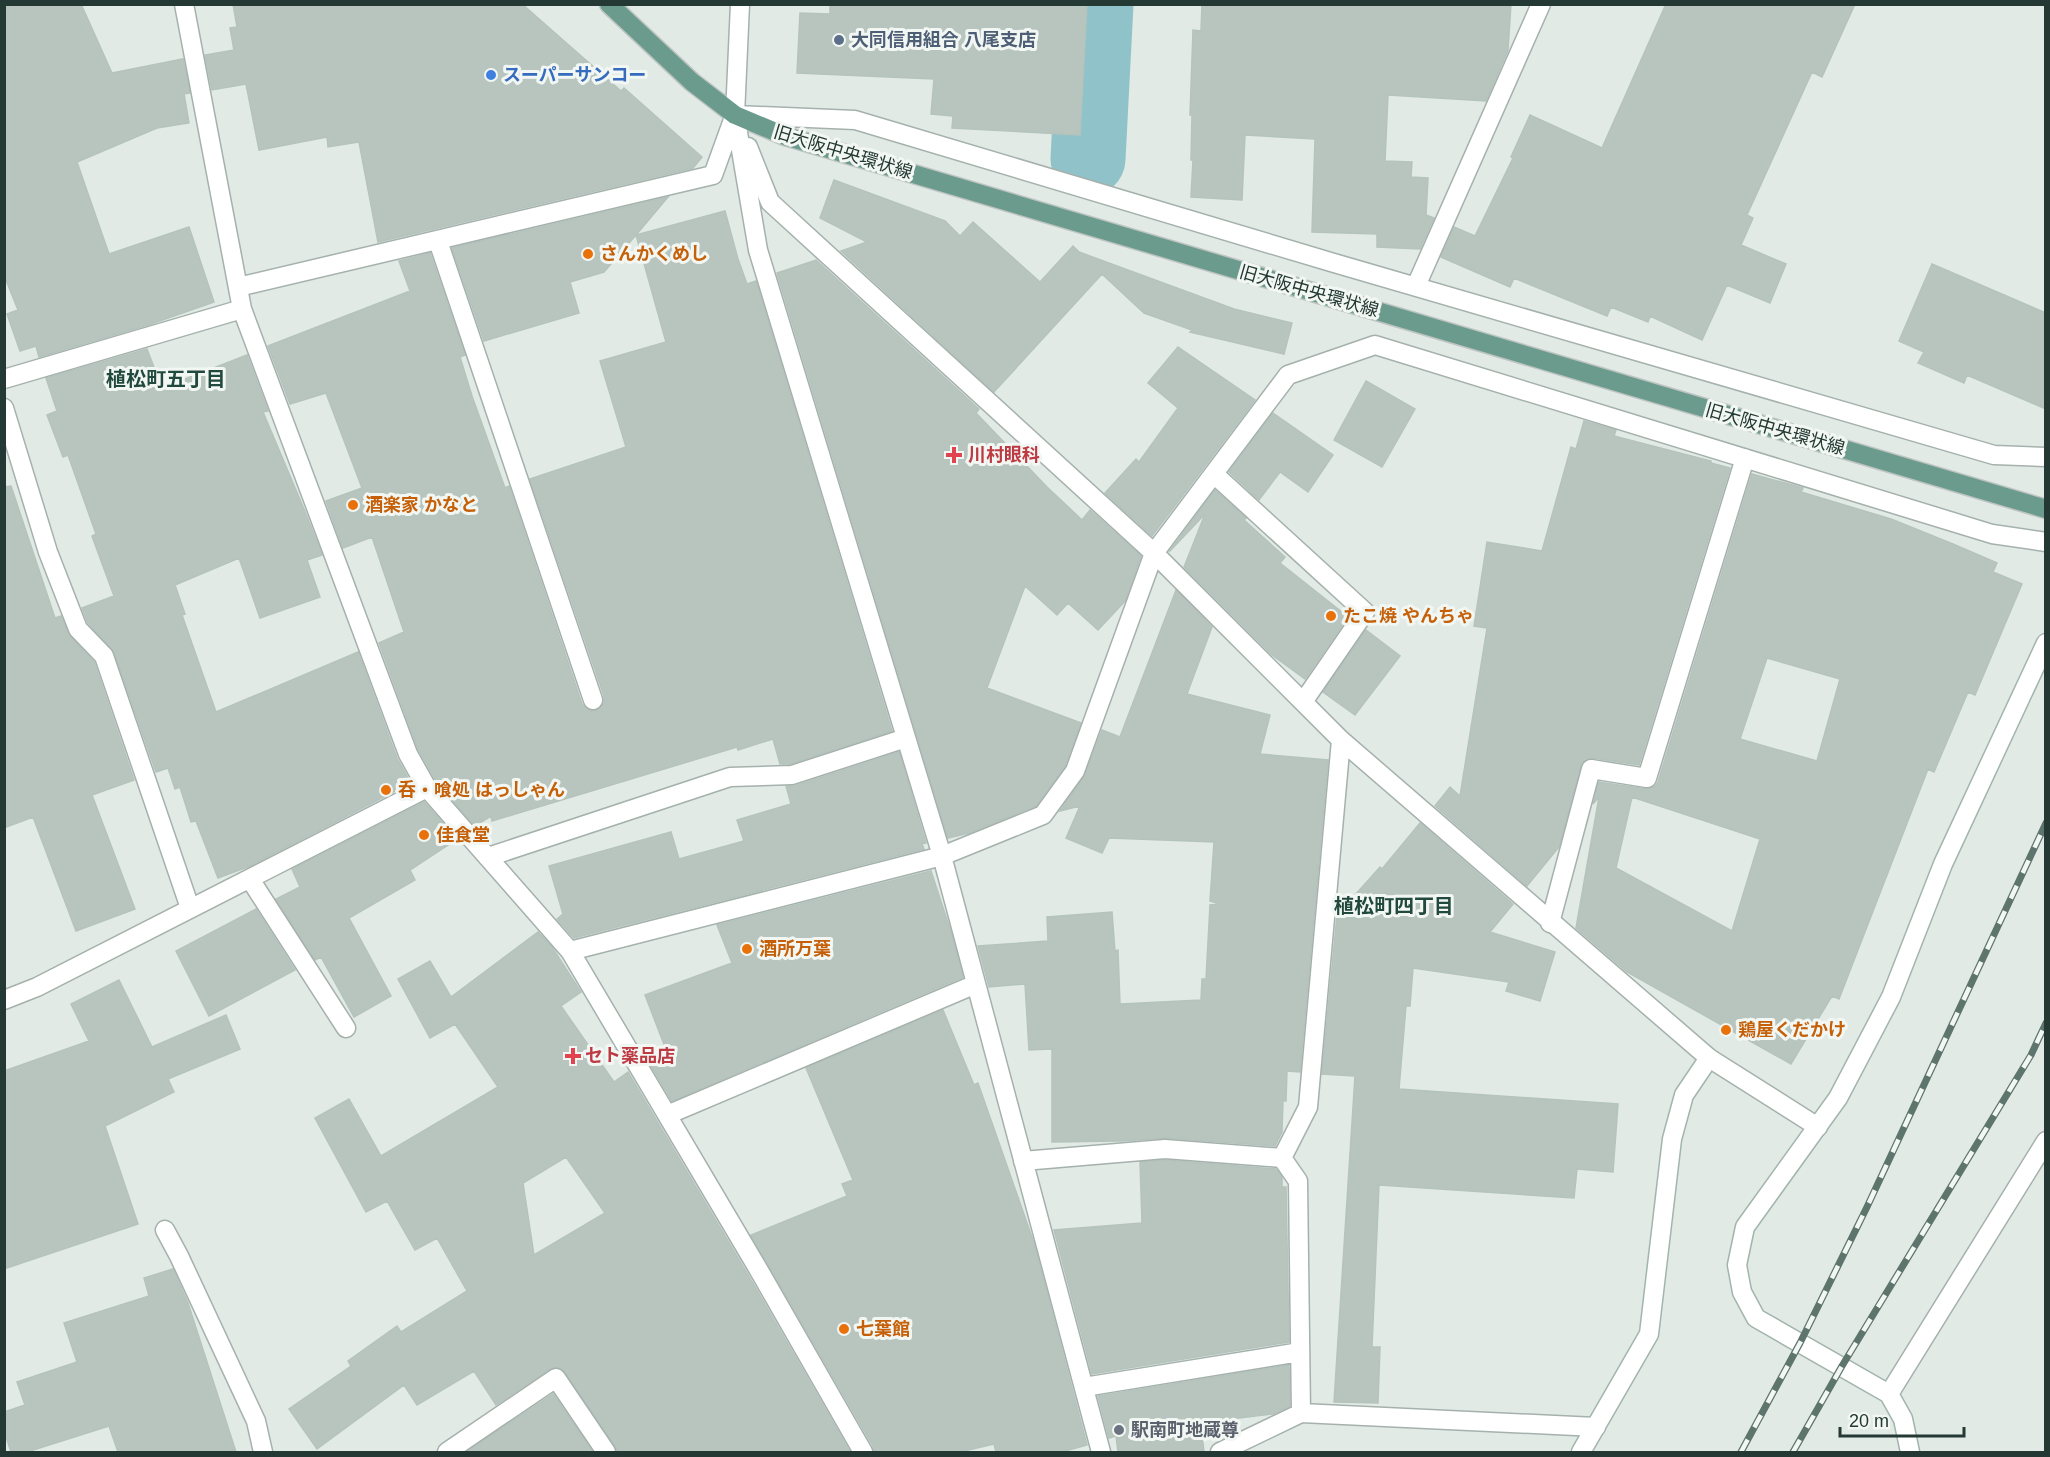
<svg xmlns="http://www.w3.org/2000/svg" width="2050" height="1457" viewBox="0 0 2050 1457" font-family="Helvetica,'Noto Sans JP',sans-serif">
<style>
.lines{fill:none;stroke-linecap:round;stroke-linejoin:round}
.river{stroke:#90c3c9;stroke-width:75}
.building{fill:#b8c5bf;stroke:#b5c3bd;stroke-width:1.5;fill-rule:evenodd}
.street-casing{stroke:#a5b1ad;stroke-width:21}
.secondary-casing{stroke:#a2b5ad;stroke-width:21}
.primary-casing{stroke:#bdc4c2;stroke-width:21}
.street{stroke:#fff;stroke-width:18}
.secondary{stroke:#fff;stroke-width:18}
.primary{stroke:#6b9b8d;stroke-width:18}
.rail-casing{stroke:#5e756e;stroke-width:7}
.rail{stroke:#f2f7f4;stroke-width:4.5;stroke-dasharray:14;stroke-linecap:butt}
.service-dot{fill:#5c6f8a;stroke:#f2f7f4;stroke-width:2}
.shop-dot{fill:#3f7fe0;stroke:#f2f7f4;stroke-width:2}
.food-dot{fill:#e8710a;stroke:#f2f7f4;stroke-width:2}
.health-dot{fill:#e0444e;stroke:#f2f7f4;stroke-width:2}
.worship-dot{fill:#6b7280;stroke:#f2f7f4;stroke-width:2}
.labels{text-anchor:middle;stroke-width:6;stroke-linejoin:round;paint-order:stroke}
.service-label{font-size:18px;font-weight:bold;fill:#4e5e75;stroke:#f2f7f4;text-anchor:start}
.shop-label{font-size:18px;font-weight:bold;fill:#366cbe;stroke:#f2f7f4;text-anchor:start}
.street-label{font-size:18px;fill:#243933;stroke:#f2f7f4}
.food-label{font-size:18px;font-weight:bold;fill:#c56008;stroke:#f2f7f4;text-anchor:start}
.health-label{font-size:18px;font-weight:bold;fill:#be3a42;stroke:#f2f7f4;text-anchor:start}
.worship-label{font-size:18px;font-weight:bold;fill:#5b616d;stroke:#f2f7f4;text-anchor:start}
.neighbourhood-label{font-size:20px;font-weight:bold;fill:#22493e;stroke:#f2f7f4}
</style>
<rect width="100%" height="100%" fill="#e2eae6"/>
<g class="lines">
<path class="river" d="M1088 159 1096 4"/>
</g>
<path class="building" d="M4 4H81L112 73 183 59 190 93 184 94 189 123 157 128 77 162 109 254 189 227 214 302 151 324 39 357 36 346 20 351 7 314 18 310 4 275Z
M233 4H522L621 91 624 88 702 157 693 168 378 242 359 142 328 147 327 137 259 150 246 84 212 90 205 55 234 50 230 28 237 27Z
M830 4H1087L1080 135 952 128 953 116 931 114 934 79 797 73 800 13 830 14Z
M1202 4H1511L1508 50 1486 101 1388 95 1385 161 1412 162 1411 177 1428 178 1426 215 1434 218 1420 249 1377 247V234L1312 232 1315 139 1245 135 1242 200 1191 197 1193 160H1191L1192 115H1190L1193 30 1201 31Z
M1666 4H1855L1822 77 1812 72 1747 215 1753 218 1741 245 1786 264 1770 303 1727 285 1702 340 1650 316 1648 322 1611 307 1607 316 1514 278 1510 287 1441 257 1454 227 1475 236 1513 158 1511 157 1530 115 1602 148Z
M834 180 945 221 960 236 973 222 1040 282 1073 246 1079 252 1234 309 1292 323 1284 354 1190 332 1192 330 1144 313 1102 274 994 392 841 251 867 242 820 218Z
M668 197 636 235 725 211 738 259 747 284 756 281 892 731 790 764H780L773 739 738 750 737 747 492 821 491 816 475 826 436 781 418 749 379 643 404 632 372 537 343 548 326 501 362 488 326 393 290 404 268 346 410 291 399 261 430 253 465 355 460 357 472 396 505 488 509 486 582 704 590 711 597 710 604 703V696L530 479 626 447 600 361 666 342 636 235 604 272 570 282 579 313 484 341 452 248Z
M816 260 979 409 976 413 1047 487 1082 520 1090 510 1141 556 1125 601 1098 630 1068 603 1057 615 1025 586 987 688 1081 723 1065 766 1036 806 969 833 948 838 777 273Z
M1932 264 2046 313V409L1967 375 1964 383 1918 363 1924 352 1899 341Z
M1178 347 1255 400 1152 536 1105 493 1136 459 1139 462 1178 408 1148 383Z
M147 349 162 388 247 355 268 411 263 412 304 509 322 555 307 560 320 597 260 618 239 558 175 585 185 614 182 615 216 712 358 652 397 758 411 783 250 866 218 878 196 821 191 822 180 787 175 789 168 768 156 772 114 652 88 623 82 608 114 596 92 536 96 534 68 455 63 457 47 415 57 411 46 378Z
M1366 381 1415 409 1382 467 1334 440Z
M1273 413 1333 455 1308 492 1280 472 1259 500 1229 472Z
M1584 421 1616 430 1614 436 1711 461V463L1730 468 1639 765 1593 758 1582 762 1559 847 1527 886 1435 806 1450 787 1460 796 1487 628 1474 626 1487 542 1542 551 1571 447 1576 449Z
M1752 474 1803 488 1801 492 1891 519 1953 544 1997 563 1993 572 2022 584 1975 695 1968 692 1934 772 1928 769 1839 999 1832 996 1791 1064 1627 972 1576 928 1599 797 1593 804 1599 782 1646 789 1655 786 1658 782ZM1767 658 1840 679 1817 761 1740 739ZM1632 797 1760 839 1732 931 1616 868Z
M11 486 55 618 61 616 70 636 94 662 134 780 92 795 135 909 76 931 33 817 4 828V487Z
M1215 490 1246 518 1244 520 1285 557 1280 563 1348 617 1305 679 1272 655 1184 567 1205 514 1169 552Z
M1176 590 1212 627 1187 694 1270 715 1260 754 1328 760 1300 1072 1287 1071 1286 1101H1283L1282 1132 1275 1146 1166 1138 1121 1141 1052 1142V1049L1029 1050 1025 984 989 987 978 946 1048 941 1047 917 1112 912 1115 951 1118 950 1120 1004 1201 1000 1202 979H1206L1210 905 1219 904 1210 901 1214 842 1109 838 1102 853 1066 838 1080 806 1060 811 1085 775 1102 730 1120 737Z
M1366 630 1400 656 1355 715 1323 692Z
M899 752 926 843 922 844 924 849 574 938 557 919 563 914 549 866 671 832 679 859 744 841 737 820 791 804 786 786H795Z
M424 802 457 839 410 870 415 880 349 918 391 996 354 1017 321 957 315 960 276 899 300 887 292 869Z
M1420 823 1513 904 1490 932 1555 952 1540 1001 1506 991 1509 982 1413 968 1410 1006H1406L1399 1089 1618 1104 1613 1172 1577 1169 1574 1198 1379 1185 1372 1347H1380L1378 1403 1334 1402 1355 1076 1322 1074 1337 915 1380 867 1382 869Z
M931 871 951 932 963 977 672 1101 647 1059 665 1047 645 995 732 963 717 925Z
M256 909 295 970 209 1016 176 951Z
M538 932 552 947 581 992 561 1006 614 1082 628 1072 747 1273 850 1452H617L615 1446 565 1372 556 1367 550 1369 496 1405 474 1371 417 1405 404 1385 317 1449 289 1409 351 1366 348 1361 397 1326 401 1332 467 1291 437 1238 415 1250 387 1201 366 1212 315 1118 349 1099 381 1156 498 1087 455 1024 430 1038 398 979 430 961 451 997ZM566 1157 605 1213 534 1255 523 1183Z
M119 980 152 1047 226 1015 240 1049 168 1079 174 1092 105 1126 138 1224 4 1269V1071L89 1041 71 1004Z
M943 1010 974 1085 978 1083 1034 1243 1087 1445 1062 1452H996L994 1444 960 1452H874L873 1446 751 1235 847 1196 842 1184 853 1180 806 1068Z
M1165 1160 1276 1169 1282 1177V1187H1286L1289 1342 1092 1374 1054 1230 1142 1223 1140 1162Z
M173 1269 188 1303 236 1452H118L109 1426 27 1452H11L4 1431V1412L25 1405 17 1382 77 1362 64 1323 149 1296 144 1278Z
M1289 1365 1290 1406 1273 1414 1231 1419 1233 1431 1202 1435 1204 1452H1118L1116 1436 1109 1438 1098 1396Z
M553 1394 593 1452H466Z"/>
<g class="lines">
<defs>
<path id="street" d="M184 4 242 309 408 754 427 788 570 951 757 1267 863 1452
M740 4 735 115 758 250 942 856 1101 1452
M737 115 855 120 1334 263 1994 455 2046 457
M748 147 770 202 1154 553 1341 740 1709 1058 1818 1127
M438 241 593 700
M1416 286 1541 4
M238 287 713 175 734 117
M4 379 242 309
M4 408 48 552 78 629 104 656 190 908
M1214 474 1365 612 1303 702
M488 857 730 777 792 775 906 738
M250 879 346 1028
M1550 923 1591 769 1647 778 1745 458
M570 951 942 856 1043 815 1075 771 1154 553 1288 375 1375 345 1992 534 2046 542
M4 1000 37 987 427 788
M667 1115 976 984
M1023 1161 1165 1149 1282 1158
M165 1230 179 1256 256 1421 263 1452
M1084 1387 1300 1352
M1889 1394 2046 1141
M1301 1413 1298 1181 1282 1158 1308 1107 1341 740
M447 1452 556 1378 606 1452
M1220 1452 1301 1413 1596 1427"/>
<path id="secondary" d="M1581 1452 1649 1334 1672 1139 1684 1095 1709 1058
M1910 1452 1903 1419 1889 1394 1756 1318 1742 1292 1737 1265 1745 1227 1838 1098 1891 997 1943 864 2046 643"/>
<path id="primary" d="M609 4 692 82 735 115 785 136 2046 509"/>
</defs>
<use href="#street" class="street-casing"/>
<use href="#secondary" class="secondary-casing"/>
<use href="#primary" class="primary-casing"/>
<use href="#street" class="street"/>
<use href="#secondary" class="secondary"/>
<use href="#primary" class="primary"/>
<defs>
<path id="rail" d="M1741 1452 1800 1343 1867 1207 2046 823
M1793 1452 1842 1366 2031 1055 2046 1023"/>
</defs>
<use href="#rail" class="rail-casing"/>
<use href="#rail" class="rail"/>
</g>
<circle class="service-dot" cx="839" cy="40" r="6"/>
<circle class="shop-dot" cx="491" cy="75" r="6"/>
<g class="food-dot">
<circle cx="588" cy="254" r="6"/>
<circle cx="353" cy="505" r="6"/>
<circle cx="1331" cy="616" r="6"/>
<circle cx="386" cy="790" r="6"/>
<circle cx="424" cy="835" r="6"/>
<circle cx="747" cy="949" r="6"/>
<circle cx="1726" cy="1030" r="6"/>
<circle cx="844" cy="1329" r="6"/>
</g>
<g class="health-dot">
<path d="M951 446h6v6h6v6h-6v6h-6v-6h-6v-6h6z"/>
<path d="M570 1047h6v6h6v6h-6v6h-6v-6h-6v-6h6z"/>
</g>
<circle class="worship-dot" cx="1119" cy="1430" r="6"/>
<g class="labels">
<g class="service-label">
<text x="851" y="46">大同信用組合 八尾支店</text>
</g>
<g class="shop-label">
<text x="503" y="81">スーパーサンコー</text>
</g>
<g class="street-label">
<text transform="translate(843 152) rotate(17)" y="6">旧大阪中央環状線</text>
<text transform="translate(1309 291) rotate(16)" y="6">旧大阪中央環状線</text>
<text transform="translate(1775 429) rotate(16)" y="6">旧大阪中央環状線</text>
</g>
<g class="food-label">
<text x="600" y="260">さんかくめし</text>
<text x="365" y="511">酒楽家 かなと</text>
<text x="1343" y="622">たこ焼 やんちゃ</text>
<text x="398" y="796">呑・喰処 はっしゃん</text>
<text x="436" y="841">佳食堂</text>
<text x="759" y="955">酒所万葉</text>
<text x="1738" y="1036">鶏屋くだかけ</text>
<text x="856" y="1335">七葉館</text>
</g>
<g class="health-label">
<text x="968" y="461">川村眼科</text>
<text x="585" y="1062">セト薬品店</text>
</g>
<g class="worship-label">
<text x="1131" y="1436">駅南町地蔵尊</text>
</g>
<g class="neighbourhood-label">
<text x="166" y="386">植松町五丁目</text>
<text x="1394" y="913">植松町四丁目</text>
</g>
</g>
<rect width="2050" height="1457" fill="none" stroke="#243933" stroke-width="12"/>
<path d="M1840 1427v9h124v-9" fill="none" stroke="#243933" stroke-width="3"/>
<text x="1849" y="1427" font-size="18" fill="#243933" stroke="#f2f7f4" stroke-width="4.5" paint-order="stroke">20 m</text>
</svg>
